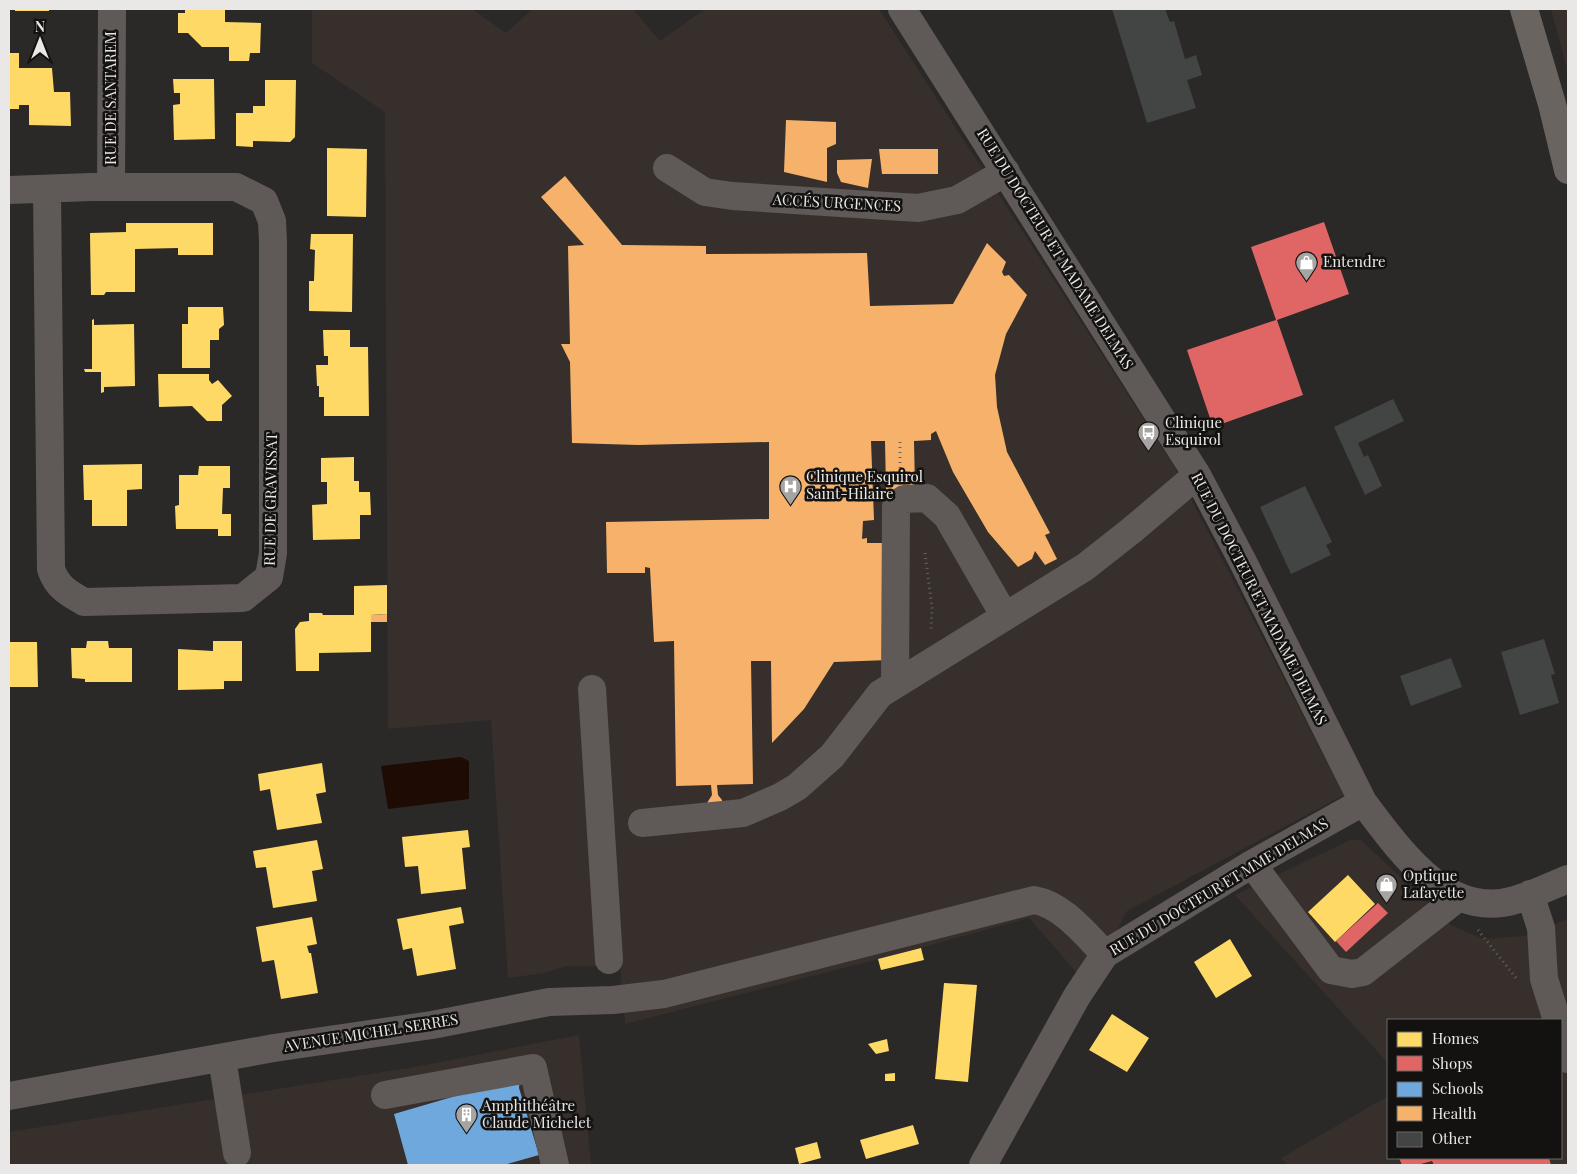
<svg xmlns="http://www.w3.org/2000/svg" width="1577" height="1174" viewBox="0 0 1577 1174" font-family="'Playfair Display',serif">
<style>
.built{fill:#372f2b}
.water{fill:#1e0b04}
.homes{fill:#ffd966}
.shops{fill:#e06666}
.schools{fill:#6fa8dc}
.health{fill:#f6b26b}
.building{fill:#434444}
.lines{fill:none;stroke-linecap:round;stroke-linejoin:round}
.path{stroke:#666361;stroke-width:3;stroke-dasharray:1 4;stroke-linecap:butt}
.minor{stroke:#5f5a58;stroke-width:28}
.major{stroke:#696460;stroke-width:28}
.labels{text-anchor:middle;stroke-width:5;stroke-linejoin:round;paint-order:stroke}
.street-label{font-size:15px;fill:#eae8e7;stroke:#131211}
.poi-label{font-size:15px;fill:#eae8e7;stroke:#131211;text-anchor:start}
</style>
<rect width="100%" height="100%" fill="#2a2928"/>
<path class="built" d="M312 9H472L506 33 532 9H633L660 41 705 9H879L1174 466 1344 795 1127 911 1105 954 1076 972 1029 918 902 953 625 1024 620 966H566L544 973 508 978 491 720 388 729 385 112 312 63Z
M1551 9H1568V72Z
M1350 840H1361L1451 925 1483 939 1524 936 1568 919V1165H1288L1281 1158 1388 1096V1158H1561V1020H1388V1063L1235 895Z
M579 1035 591 1165H9V1132L420 1066Z"/>
<path class="water" d="M461 757 469 761V799L388 809 381 766Z"/>
<path class="homes" d="M15 9H49V11H15Z
M185 9H225V22L261 23 260 53H250L249 61H229V47H202L188 33H178V13H185Z
M9 53H19V68H52L54 92H70L71 126 29 125V105H19V109H9Z
M173 79H214L215 139 174 140 173 105 180 104V93H174Z
M265 80H296L295 137 290 142 253 141V147L236 146V113H253V106H265Z
M327 148 367 149 366 217 327 216Z
M126 223H213V255H178V248L135 249V292H106L104 295H91L90 233 126 232Z
M311 234H353L352 312 309 311V281H314L315 250 310 249Z
M188 307H223L224 325 219 329V340H210V368H182V324H188Z
M94 319V325L134 324 135 386 104 387V392L101 393V372H85L84 369H92V320Z
M323 330H350V347H368L369 416H324V397H319V386H317L316 365H328V356H324Z
M158 374H209V380L212 384 218 380 232 396 222 405V421H207L192 406 159 407Z
M354 457V481H359V492H370L371 515H360V539L313 540 312 505 327 504V482H321V458Z
M142 464V489L127 490V526H92V500H84L83 465Z
M199 466H230V488H223L222 514H231V536H218V529H176L175 506 179 505V475H198Z
M387 585V614L371 615V652L319 653V671H296L295 629 300 622 309 621V613H322L323 615H354V586Z
M87 641H108L109 648H132V682H85V679L72 678 71 648H86Z
M213 641H242V681H224V689L178 690V649L213 651Z
M9 642H37L38 687H9Z
M322 763 326 792 316 794 322 823 277 830 270 789 260 791 258 774Z
M468 830 470 847 462 848 466 889 421 894 418 866 405 867 402 837Z
M317 840 323 869 312 871 317 901 273 908 266 867 256 868 253 851Z
M1348 875 1375 904 1335 942 1308 912Z
M461 907 464 923 449 926 456 969 417 976 412 948 403 950 397 919Z
M312 917 317 944 307 946 309 953H311L318 993 281 999 274 960 262 962 256 927Z
M1230 939 1252 976 1216 998 1194 962Z
M921 948 924 960 881 970 878 959Z
M944 983 977 985 968 1082 935 1079Z
M1112 1014 1149 1038 1127 1072 1089 1050Z
M887 1039 889 1051 876 1054 868 1044Z
M895 1073V1081H885V1074Z
M913 1125 919 1144 866 1159 860 1140Z
M817 1142 821 1158 799 1164 795 1148Z"/>
<path class="shops" d="M1324 222 1349 294 1277 320 1303 395 1213 427 1187 350 1276 320 1251 247Z
M1378 903 1388 913 1346 952 1336 941Z
M1399 1158H1549L1551 1165H1434L1432 1161 1417 1165H1402Z"/>
<path class="schools" d="M520 1077 519 1088 539 1155 504 1165H408L394 1114Z"/>
<path class="health" d="M786 120 836 122V144L827 148V182L784 172Z
M879 149H938V174H882Z
M872 159 868 188 841 182 837 173V160Z
M565 176 622 245 706 246V254L867 253 870 306 953 304 987 243 1006 262 1002 272 1004 276 1009 275 1027 295 1006 334 995 375 997 407 1007 452 1050 533 1045 535 1057 559 1045 565 1035 551 1032 559 1018 567 988 532 953 472 936 431 931 434V440L914 441 915 490H886L885 441H871L874 520 863 521 862 539 867 538V543H886L889 660 834 662 804 709 772 743 771 661H751L753 784 717 785 718 795 722 800V804L707 803 712 795 711 785 676 786 674 641 654 642 650 568 645 567V573H607L606 522 769 519V442L638 445 572 443 570 362 561 344H570L568 246 584 245 541 197Z
M387 614V622H371V615Z"/>
<path class="building" d="M1112 9H1165L1170 22 1174 21 1185 59 1196 55 1202 75 1187 80 1196 108 1147 123Z
M1393 399 1404 421 1358 443 1364 457 1368 455 1382 486 1365 495 1334 427Z
M1305 486 1332 542 1326 545 1331 555 1291 574 1260 507Z
M1544 639 1555 674 1551 675 1559 703 1520 715 1501 652Z
M1451 658 1462 687 1411 706 1400 676Z"/>
<g class="lines">
<path class="path" d="M900 442V472
M925 553 932 608 931 631
M1478 930 1516 978"/>
<path class="minor" d="M902 9 1197 475 1242 560 1363 802C1398 848 1447 921 1515 900 1532 895 1551 886 1568 879
M667 168 705 192 732 196 918 208 957 200 1006 172
M111 187 112 9
M9 190 91 187H236L264 201 272 221 273 242V553L269 577 243 598 84 602C68 593 57 587 51 569L47 190
M895 684 896 506 904 499 927 498 947 516 1004 615
M592 689 609 960
M642 823 743 813 780 797 797 787 832 756 880 694 1085 567 1132 530 1197 475
M1252 864 1331 970 1352 974 1363 972 1459 897
M1530 894 1541 928 1544 979 1557 1020
M1561 1034 1568 1059
M222 1058 237 1153
M385 1095 533 1068 555 1165
M9 1096 274 1048 432 1025 549 1002 613 1000 664 994 1034 900C1063 905 1085 934 1105 954
M983 1165 1077 996 1105 954 1252 864 1363 802"/>
<path class="major" d="M1524 9 1552 104 1568 170"/>
</g>
<defs>
<symbol id="shop-pin" viewBox="-11 -11 22 30"><path d="M0 17L-7.5 6A9.5 9.5 0 1 1 7.5 6Z" fill="#a7a5a4" stroke="#131211"/><path d="M-5-2.5h2.3a2.7 3.5 0 0 1 5.4 0H5L5.5 6h-11ZM-1.5-2.5h3a1.5 2.3 0 0 0-3 0Z" fill="#fff"/></symbol>
<symbol id="bus-pin" viewBox="-11 -11 22 30"><path d="M0 17L-7.5 6A9.5 9.5 0 1 1 7.5 6Z" fill="#a7a5a4" stroke="#131211"/><path d="M-5-6H5V4H4V6H2V4H-2V6H-4V4H-5ZM-3.5-4V0h7V-4ZM-3.5 1.2v1.5H-2V1.2ZM2 1.2v1.5H3.5V1.2Z" fill="#fff"/></symbol>
<symbol id="hospital-pin" viewBox="-11 -11 22 30"><path d="M0 17L-7.5 6A9.5 9.5 0 1 1 7.5 6Z" fill="#a7a5a4" stroke="#131211"/><path d="M-5-5h3v3.5h4V-5h3V5h-3V1.5h-4V5h-3Z" fill="#fff"/></symbol>
<symbol id="building-pin" viewBox="-11 -11 22 30"><path d="M0 17L-7.5 6A9.5 9.5 0 1 1 7.5 6Z" fill="#a7a5a4" stroke="#131211"/><path d="M-4-6H4V6H1V3H-1V6H-4ZM-2.5-4.3h1.7v1.8h-1.7ZM.8-4.3h1.7v1.8H.8ZM-2.5-1h1.7V.8h-1.7ZM.8-1h1.7V.8H.8Z" fill="#fff"/></symbol>
</defs>
<g fill-rule="evenodd">
<use href="#shop-pin" x="1294" y="250" width="25" height="34"/>
<use href="#bus-pin" x="1136" y="420" width="25" height="34"/>
<use href="#hospital-pin" x="778" y="474" width="25" height="34"/>
<use href="#shop-pin" x="1374" y="872" width="25" height="34"/>
<use href="#building-pin" x="454" y="1102" width="25" height="34"/>
</g>
<g class="labels">
<g class="street-label">
<text transform="translate(111 98) rotate(-90)" y="5">RUE DE SANTAREM</text>
<text transform="translate(837 203) rotate(3)" y="5">ACCÉS URGENCES</text>
<text transform="translate(1055 249) rotate(58)" y="5">RUE DU DOCTEUR ET MADAME DELMAS</text>
<text transform="translate(271 499) rotate(-89)" y="5">RUE DE GRAVISSAT</text>
<text transform="translate(1259 599) rotate(63)" y="5">RUE DU DOCTEUR ET MADAME DELMAS</text>
<text transform="translate(1219 887) rotate(-31)" y="5">RUE DU DOCTEUR ET MME DELMAS</text>
<text transform="translate(371 1033) rotate(-9)" y="5">AVENUE MICHEL SERRES</text>
</g>
<g class="poi-label">
<text x="1323" y="267">Entendre</text>
<text x="1165" y="428">Clinique<tspan x="1165" dy="17">Esquirol</tspan></text>
<text x="806" y="482">Clinique Esquirol<tspan x="806" dy="17">Saint-Hilaire</tspan></text>
<text x="1403" y="881">Optique<tspan x="1403" dy="17">Lafayette</tspan></text>
<text x="482" y="1111">Amphithéâtre<tspan x="482" dy="17">Claude Michelet</tspan></text>
</g>
</g>
<rect width="1577" height="1174" fill="none" stroke="#eae8e7" stroke-width="20"/>
<rect x="1387" y="1019" width="175" height="140" fill="#131211" stroke="#696867"/>
<rect x="1397" y="1032" width="25" height="15" fill="#ffd966" stroke="#696867"/>
<text x="1432" y="1044" font-size="15" fill="#eae8e7">Homes</text>
<rect x="1397" y="1056" width="25" height="15" fill="#e06666" stroke="#696867"/>
<text x="1432" y="1069" font-size="15" fill="#eae8e7">Shops</text>
<rect x="1397" y="1082" width="25" height="15" fill="#6fa8dc" stroke="#696867"/>
<text x="1432" y="1094" font-size="15" fill="#eae8e7">Schools</text>
<rect x="1397" y="1106" width="25" height="15" fill="#f6b26b" stroke="#696867"/>
<text x="1432" y="1119" font-size="15" fill="#eae8e7">Health</text>
<rect x="1397" y="1132" width="25" height="15" fill="#434444" stroke="#696867"/>
<text x="1432" y="1144" font-size="15" fill="#eae8e7">Other</text>
<g transform="translate(40 40)" stroke="#131211" stroke-width="4" paint-order="stroke">
<path d="M0-4L9 19L0 12L-9 19Z" fill="#eae8e7"/>
<text y="-8" font-size="14" font-weight="bold" text-anchor="middle" fill="#eae8e7">N</text>
</g>
</svg>
